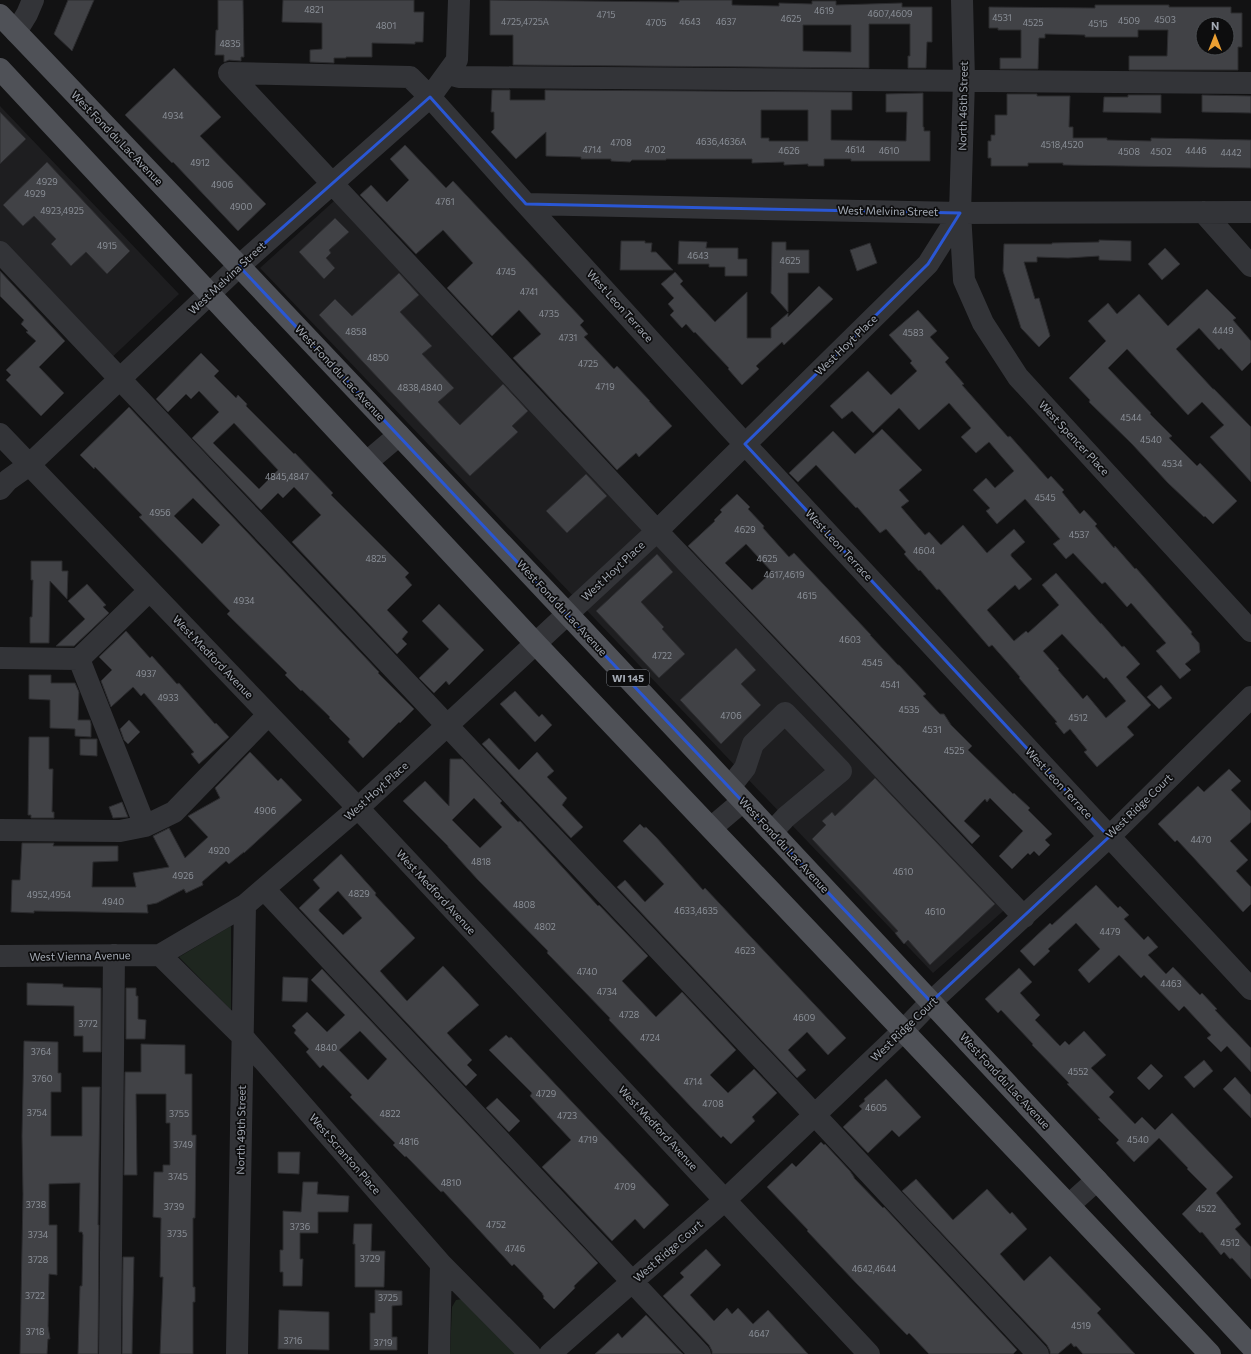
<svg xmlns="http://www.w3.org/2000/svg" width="1251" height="1354" viewBox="0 0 1251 1354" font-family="Commissioner,sans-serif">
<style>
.built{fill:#1e1e20}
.green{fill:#1e261f}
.building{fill:#414246;stroke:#2c2c2f;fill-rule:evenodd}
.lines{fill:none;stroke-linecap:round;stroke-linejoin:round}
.minor{stroke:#333438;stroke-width:22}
.major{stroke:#4f5157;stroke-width:22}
.marked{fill:none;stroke:#2a57d4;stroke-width:3;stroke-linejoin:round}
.labels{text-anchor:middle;stroke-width:3.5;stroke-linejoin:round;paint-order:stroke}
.number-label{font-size:9px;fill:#8b9098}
.shield{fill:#0d0d0e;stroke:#777b82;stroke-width:1}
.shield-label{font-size:10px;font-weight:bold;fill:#a4aab4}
.street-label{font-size:11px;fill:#a4aab4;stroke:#0d0d0e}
</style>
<rect width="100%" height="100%" fill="#121213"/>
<path class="built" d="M0 106 179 294 106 363 0 252Z
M344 192 1010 905 933 973 260 268Z"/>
<path class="green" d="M231 926V1010L179 957Z
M463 1299 518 1354H450L452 1307 456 1300Z"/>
<path class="building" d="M68 0H94L72 51 54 34Z
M218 0H243L244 57H241V61L229 60 224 62V55H215L216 30H218Z
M283 0H414V12H424L423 42H415V44L372 43V57H346V58H334V63L310 62V50L322 49V23L282 22Z
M490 0 679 2V0H732V5L779 6V3L812 4V1H836V5L902 3V7H932V42H927L926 68H908V56H910V24H869V68L513 65V35H490ZM803 25H851V52L803 51Z
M1095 5H1169V7H1231V13H1242V47H1238V70H1129V56H1167L1168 30H1138V37H1085V35L1045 34V38H1039L1038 69H1000V58H1021V30H998V28H989V7L1095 8ZM1203 24H1227V48H1203Z
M174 68 221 117 200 136 266 204 238 231 173 162 172 163 125 115Z
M492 90H510V100H545V90L852 92V110H831V140L906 141 907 112H886V94L923 93V127H924V131H930V161H851V159H824V166H808V164L784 165V162L752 163V159H666V160H632L630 162 611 161V159H581V157L546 156V132L516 159 491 132 494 129V112H491ZM761 110H808V141H769V138H761Z
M1007 94H1037V96H1070L1069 127H1073V138H1107V140L1151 141V138L1251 140V168L1063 165V163H1028V166H991V158H988V141H991V135H995V115H1007Z
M1128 95H1161V113L1103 112 1104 97H1128Z
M1202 95 1251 96V113L1202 112Z
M0 112 26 139 0 164Z
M405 145 446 188 453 181 584 321 580 325 588 334 584 337 614 369 617 366 650 401H649L672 426 639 457 636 453 617 470 513 358 541 334 519 310 492 336 447 288 473 263 443 230 416 254 360 195 371 185 387 202 409 180 390 159Z
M47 162 130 251 107 274 86 252 71 266 51 244 56 239 34 216 23 226 3 205Z
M335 218 349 232 329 250 331 253 326 258 335 268 324 279 299 252Z
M1099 240 1131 241V261L1099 260V256L1068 258 1037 257V262H1024L1035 299 1039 298 1050 336 1039 347 1021 328 1003 271 1004 244H1052V243L1099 242Z
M621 241H645V243H652L651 252H656L673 270H620Z
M679 241 707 242 706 248H738V259H747V276H725V267H709V264H678Z
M772 242H786V250H809V273H788V312L771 293Z
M870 243 877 263 857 271 850 250Z
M1165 248 1180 264 1162 280 1148 264Z
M0 271 65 341 39 367 64 393 41 416 6 380 11 375 6 370 36 341 26 332 28 331 21 324 24 320 0 296Z
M675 272 683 281 680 284 715 322 747 292V338H771V328L788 313V317L819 286 833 299 784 345 782 342 756 366 759 369 742 385 728 369 729 368 695 332 694 333 686 324 682 328 670 315 674 311 668 304 674 298 661 284Z
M399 273 419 295 400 312 432 346 422 354 454 388 438 402 460 425 503 384 528 411 512 426 518 432 470 476 319 315 335 299 352 316Z
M1207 289 1236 318 1233 320 1251 341V362L1242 371 1221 348 1219 350 1199 328 1176 349 1213 389H1214L1251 427V482L1210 437 1224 425 1202 402 1188 415 1127 349 1108 368 1151 413 1150 414 1172 436 1169 438 1197 466 1200 463 1237 501 1213 524 1205 516 1204 517 1168 483 1132 444 1089 402 1090 400 1069 378 1106 341 1088 321 1108 303 1117 314 1139 294 1168 326Z
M918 310 937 331 930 337 949 358 945 362 964 384 962 385 1008 437 1010 436 1048 479 1051 476 1064 490 1062 492 1080 514 1084 510 1097 524 1095 526 1114 548 1115 546 1135 569 1136 568 1192 632 1191 634 1199 643 1200 652 1185 664 1191 670 1180 679 1156 651 1166 643 1131 603 1127 607 1105 582 1102 584 1073 553 1066 559 1053 544 1060 539 1025 499 997 524 986 511 990 508 973 490 986 478 995 488 1014 471 989 442 976 453 961 437 971 428 949 403 919 430 899 408 873 433 852 411 842 419 830 406 868 371 891 395 917 371 910 363 912 361 889 335Z
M201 353 219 371 214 376 236 398 238 395 247 404 246 406 294 454 295 453 333 493 331 495 409 573 405 577 412 585 387 610 408 632 402 639 407 644 397 654 292 542 321 515 294 487 283 498 278 493 261 510 192 438 219 412 199 391 191 399 186 394 168 412 156 399ZM234 423 278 470 259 489 213 443Z
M129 407 379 672 378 673 414 709 400 723 399 722 363 758 348 742 350 739 329 718 330 717 302 690 301 691 285 675 287 673 227 614 230 611 139 517 142 515 95 467 94 469 80 455ZM193 498 220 525 202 544 174 516Z
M882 429 922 470 899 490 909 501 901 507 925 535 929 532 941 545 963 525 987 553 1014 529 1025 542 1011 554V556L1032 579 1019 590 1015 585 987 610 1014 641 1026 631 1028 633 1059 605 1042 585 1056 573 1101 624V623L1122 647 1124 646 1140 664 1126 677 1151 705 1127 727 1134 735 1097 767 1084 752 1087 750 1070 729 1064 734 1055 723 1057 722 1019 678 1020 677 992 645 989 647 939 589 937 590 920 570 919 571 904 554 906 552 886 529 880 533 857 507 856 508 816 465 798 482 789 473 833 431 855 454ZM1062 634 1104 679 1106 677 1126 701 1106 718 1087 695 1083 699 1058 670 1059 669 1043 651Z
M586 474 607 496 567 533 546 511Z
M737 494 750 507 748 509 764 526 763 528 789 557 794 553 871 635H870L898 665H899L926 694 923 696 940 714H944L951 725 972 746 968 750 1013 794 1014 793 1030 808 1028 810 1052 834 1045 840 1050 845 1039 856 1034 851 1030 855 1028 853 1012 869 999 856 1023 831 990 798 987 802 985 799 964 821 980 836 972 844 688 546 715 521 714 520 722 512 720 510ZM746 544 772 572 752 590 725 563Z
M657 554 673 572 641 602 664 627 662 629 685 654 659 678 596 611Z
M31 561H62V571H68L67 599 50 581 49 643H30V617H32L33 580H31Z
M87 584 106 605 103 607 109 613 74 646H56L85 619 68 601Z
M439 604 484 650 449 685 446 681 434 693 419 678 449 649 422 621Z
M126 631 150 658 152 656 177 684 179 683 215 724 216 723 229 737 199 764 191 754 194 752 144 693 141 696 133 687 111 707 101 681 112 670 99 657Z
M736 648 756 670 741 684 761 705 721 744 680 700Z
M29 675H51V683H75L79 692 78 720H90L91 724V737L75 736V729L50 728V700L29 699Z
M1161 685 1172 698 1159 709 1147 697Z
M515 691 539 717 542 714 552 725 535 742 500 704Z
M129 720 140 732 128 744 124 740 120 729Z
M29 737H49V769H53L52 812H54V818H31V815H28Z
M489 738 519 770 537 752 554 771 547 777 567 798 562 805 583 827 571 838 482 744Z
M80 739H97V756L80 755Z
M250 752 278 781 281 778 302 800 244 853V852L229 864 226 861 202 882 203 885 186 893 184 889 157 903 147 905 148 913 34 911V913L11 912 12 880H20L22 843H54L53 846H118V861L93 862 92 887H136L133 873 169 867 153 836 169 828 185 858 208 837 188 816 220 798 215 788Z
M450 759H462L502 801 500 803 518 822 520 821 598 906 599 905 648 956 622 981 656 1017 682 992 736 1050 710 1075 728 1093 754 1069 777 1093 752 1117 755 1121 731 1144 723 1136 721 1138 693 1109 609 1020 610 1018 547 953 548 951 478 880 448 847V846L403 801 425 781 449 806ZM474 798 502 827 480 848 452 820Z
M1229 769 1241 781 1231 790 1251 811V822L1230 841 1248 860 1236 871 1251 887V904L1243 912 1192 856 1177 840 1175 842 1158 824 1198 786 1204 792Z
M875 778 995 904 930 965 908 940 904 944 895 933 898 931 812 839 826 825 822 821 832 812 835 816Z
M122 802 128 817 113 818 109 807Z
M640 824 644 828 646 827 657 838 703 890 705 888 846 1038 828 1055 807 1032 788 1050 806 1070 797 1078 617 887 625 880 645 902 664 884 623 841Z
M341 854 376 893 375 895 415 938 380 971 407 1001 443 966 479 1005 447 1033 472 1060 467 1065 477 1075 466 1086 299 908 320 888 313 880ZM338 891 362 918 343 935 319 911V909Z
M1096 885 1118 908 1120 906 1129 915 1124 919 1144 940 1148 936 1158 947 1148 955 1166 974 1173 967 1200 995 1202 993 1217 1009 1215 1010 1251 1048V1072L1227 1046 1221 1052 1207 1038 1211 1035 1184 1006 1179 1011 1144 975 1141 978 1119 955 1089 983 1078 970 1100 949 1076 923 1048 949 1050 951 1034 966 1020 951 1050 923 1052 925Z
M1019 968 1032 982 1020 993 1040 1015 1035 1020 1060 1046 1065 1041 1069 1045 1084 1031 1106 1055 1091 1068 1114 1092 1109 1097 1135 1124 1142 1117 1155 1130 1172 1113 1233 1177 1216 1193 1241 1224 1235 1229 1251 1247V1279L1232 1258 1230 1259 1224 1252 1221 1255 1202 1232 1200 1233 1182 1214 1207 1189 1187 1169 1188 1168 1159 1138 1134 1162 1116 1143 1119 1140 1098 1119 1100 1118 1067 1084 1069 1083 1032 1045 1033 1044 1001 1010 998 1013 985 999Z
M322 969 598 1263 574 1286 575 1288 554 1309 543 1298 544 1297 542 1293 514 1264 512 1266 443 1191 441 1192 406 1156 405 1157 393 1145 395 1143 350 1097 352 1095 323 1065 320 1068 306 1052 309 1049 294 1033 296 1030 292 1026 307 1012 327 1032 345 1015 311 980ZM360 1031 387 1059 368 1080 339 1050Z
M283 977 308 978 307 1002 282 1001Z
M27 983 63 984V987L101 988V1052H83V1036H74V1006L27 1005Z
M126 988H136V996H138V1019L146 1020 145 1039H126Z
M506 1035 509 1038 511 1037 669 1205 644 1229 635 1219 612 1241 542 1167 571 1140 530 1096 532 1093 489 1050Z
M24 1041 58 1042V1073H61V1092H51V1136H82V1087H100L98 1225H99L98 1354H78L80 1286H82L83 1235 82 1232H79L80 1183 49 1184V1225H57V1275L49 1274 48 1326 50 1339H48L47 1354H20L23 1194 22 1136Z
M141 1044 185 1045V1074H192V1135H196L195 1218H193V1287H195V1302H193V1354H160L163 1277H160L161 1218 153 1217 154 1172H163V1165H170V1123H166V1094H136L137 1175H124L125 1072H141Z
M1204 1060 1213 1071 1194 1088 1184 1077Z
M1151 1064 1163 1076 1149 1090 1137 1078Z
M1235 1077 1251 1095V1118L1223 1089Z
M886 1079 921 1117 899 1137 892 1130 868 1153 843 1127 862 1109 859 1106 865 1101 864 1099Z
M497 1098 520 1121 509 1132 486 1108Z
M821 1142 824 1145 825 1144 850 1171 854 1177V1178L883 1208 884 1207 1017 1350 1013 1354H929L909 1333 907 1335 856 1283 807 1231 808 1230 767 1187 792 1163 796 1167Z
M278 1152H300L299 1174 278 1173Z
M916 1179 953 1220 987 1189 1010 1214 1012 1212 1027 1229 1000 1254 1024 1281 1050 1256 1101 1309 1097 1313 1135 1354H1083L1076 1346 1074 1347 1071 1343 1058 1354H1050V1351L1047 1345 902 1191Z
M303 1182H318L317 1194 349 1196 348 1212H318V1233H300V1259H303L302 1286H283V1272H280V1250H283V1211L301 1212Z
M354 1224H372L371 1251H385L384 1287H355V1244H353Z
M706 1249 721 1265 690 1295 714 1321 727 1308 732 1314 738 1308 753 1324 768 1310 808 1354H712V1351L709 1345 663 1296 684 1277 680 1273Z
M123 1257H134L132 1354H122Z
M375 1290 402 1291V1305L392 1306V1337H397V1350H370V1313H375Z
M279 1310 329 1312V1350L278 1349Z
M646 1315 683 1354H595L618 1333 622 1338Z"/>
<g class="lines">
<path class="minor" d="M962 0 964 80 960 213 964 280 983 323 1018 377 1251 631
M16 32 27 14 33 0
M448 74 459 77 1251 83
M526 204 960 213 1251 212
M1203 212 1251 266
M0 252 798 1097 1038 1354
M0 434 358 808 869 1354
M367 462 399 435
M0 489 8 480 29 465 239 266 430 97 457 60 459 0
M0 658 79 659 149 591
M79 659 145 826
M730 787 745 768 753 744 785 713 841 771 786 817 772 832
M711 828 743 801
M0 830 120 831 145 826 174 812 268 715
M264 889 700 1354
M1024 917 657 531 229 73 410 77 430 97 526 204 730 428 1251 989
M160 955 243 1037 441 1264 530 1354
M0 956 160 955 245 905 358 808 657 531 928 264 960 213
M1069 1205 1097 1180
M110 1354 114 955
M237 1354 245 905
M439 1354 441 1264
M550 1354 725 1200 903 1031 931 1002 1109 837 1251 697"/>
<path class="major" d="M0 15C421 455 837 900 1251 1346
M0 69 536 644 1210 1354"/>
</g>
<path class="marked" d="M430 97 526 204 960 213 928 264 745 444 1109 837 931 1002 239 266Z"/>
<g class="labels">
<g class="number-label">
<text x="314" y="13">4821</text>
<text x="824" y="14">4619</text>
<text x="890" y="17">4607,4609</text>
<text x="606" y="18">4715</text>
<text x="1002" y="21">4531</text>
<text x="791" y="22">4625</text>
<text x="1165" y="23">4503</text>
<text x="1129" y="24">4509</text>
<text x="525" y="25">4725,4725A</text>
<text x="690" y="25">4643</text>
<text x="726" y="25">4637</text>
<text x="656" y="26">4705</text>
<text x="1033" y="26">4525</text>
<text x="1098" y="27">4515</text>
<text x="386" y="29">4801</text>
<text x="230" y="47">4835</text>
<text x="173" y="119">4934</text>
<text x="721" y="145">4636,4636A</text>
<text x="621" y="146">4708</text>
<text x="1062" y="148">4518,4520</text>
<text x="592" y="153">4714</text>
<text x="655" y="153">4702</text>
<text x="855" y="153">4614</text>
<text x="789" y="154">4626</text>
<text x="889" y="154">4610</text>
<text x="1196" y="154">4446</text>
<text x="1129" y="155">4508</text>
<text x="1161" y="155">4502</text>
<text x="1231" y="156">4442</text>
<text x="200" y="166">4912</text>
<text x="47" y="185">4929</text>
<text x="222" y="188">4906</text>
<text x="35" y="197">4929</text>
<text x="445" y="205">4761</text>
<text x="241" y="210">4900</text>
<text x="62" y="214">4923,4925</text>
<text x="107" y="249">4915</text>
<text x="698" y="259">4643</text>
<text x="790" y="264">4625</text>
<text x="506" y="275">4745</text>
<text x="529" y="295">4741</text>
<text x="549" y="317">4735</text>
<text x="1223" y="334">4449</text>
<text x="356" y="335">4858</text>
<text x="913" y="336">4583</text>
<text x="568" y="341">4731</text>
<text x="378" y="361">4850</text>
<text x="588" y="367">4725</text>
<text x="605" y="390">4719</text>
<text x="420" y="391">4838,4840</text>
<text x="1131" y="421">4544</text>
<text x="1151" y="443">4540</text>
<text x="1172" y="467">4534</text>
<text x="287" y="480">4845,4847</text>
<text x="1045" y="501">4545</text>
<text x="160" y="516">4956</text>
<text x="745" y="533">4629</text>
<text x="1079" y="538">4537</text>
<text x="924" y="554">4604</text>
<text x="376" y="562">4825</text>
<text x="767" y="562">4625</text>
<text x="784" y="578">4617,4619</text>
<text x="807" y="599">4615</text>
<text x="244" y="604">4934</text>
<text x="850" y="643">4603</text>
<text x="662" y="659">4722</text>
<text x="872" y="666">4545</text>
<text x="146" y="677">4937</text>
<text x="890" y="688">4541</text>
<text x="168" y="701">4933</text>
<text x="909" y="713">4535</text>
<text x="731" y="719">4706</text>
<text x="1078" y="721">4512</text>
<text x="932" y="733">4531</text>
<text x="954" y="754">4525</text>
<text x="265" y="814">4906</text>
<text x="1201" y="843">4470</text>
<text x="219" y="854">4920</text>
<text x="481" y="865">4818</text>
<text x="903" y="875">4610</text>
<text x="183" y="879">4926</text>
<text x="359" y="897">4829</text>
<text x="49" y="898">4952,4954</text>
<text x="113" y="905">4940</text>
<text x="524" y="908">4808</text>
<text x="696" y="914">4633,4635</text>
<text x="935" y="915">4610</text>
<text x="545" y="930">4802</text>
<text x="1110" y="935">4479</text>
<text x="745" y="954">4623</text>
<text x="587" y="975">4740</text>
<text x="1171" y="987">4463</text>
<text x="607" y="995">4734</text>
<text x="629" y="1018">4728</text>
<text x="804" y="1021">4609</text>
<text x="88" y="1027">3772</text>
<text x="650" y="1041">4724</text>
<text x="326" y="1051">4840</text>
<text x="41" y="1055">3764</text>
<text x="1078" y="1075">4552</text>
<text x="42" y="1082">3760</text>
<text x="693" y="1085">4714</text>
<text x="546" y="1097">4729</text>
<text x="713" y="1107">4708</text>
<text x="876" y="1111">4605</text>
<text x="37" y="1116">3754</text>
<text x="179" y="1117">3755</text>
<text x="390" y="1117">4822</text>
<text x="567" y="1119">4723</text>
<text x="588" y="1143">4719</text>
<text x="1138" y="1143">4540</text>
<text x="409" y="1145">4816</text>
<text x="183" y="1148">3749</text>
<text x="178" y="1180">3745</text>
<text x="451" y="1186">4810</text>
<text x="625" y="1190">4709</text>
<text x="36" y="1208">3738</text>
<text x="174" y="1210">3739</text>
<text x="1206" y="1212">4522</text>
<text x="496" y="1228">4752</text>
<text x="300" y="1230">3736</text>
<text x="177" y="1237">3735</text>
<text x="38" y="1238">3734</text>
<text x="1230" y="1246">4512</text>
<text x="515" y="1252">4746</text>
<text x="370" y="1262">3729</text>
<text x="38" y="1263">3728</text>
<text x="874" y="1272">4642,4644</text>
<text x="35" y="1299">3722</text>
<text x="388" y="1301">3725</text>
<text x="1081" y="1329">4519</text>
<text x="35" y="1335">3718</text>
<text x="759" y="1337">4647</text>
<text x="293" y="1344">3716</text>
<text x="383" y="1346">3719</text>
</g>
<rect class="shield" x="607" y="670" width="42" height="16" rx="3"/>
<g class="shield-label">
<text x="628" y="682">WI 145</text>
</g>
<g class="street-label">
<text transform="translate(963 106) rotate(-89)" y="4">North 46th Street</text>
<text transform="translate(117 138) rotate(46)" y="4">West Fond du Lac Avenue</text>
<text transform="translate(888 211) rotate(1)" y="4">West Melvina Street</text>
<text transform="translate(227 278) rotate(-43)" y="4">West Melvina Street</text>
<text transform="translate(620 306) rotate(48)" y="4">West Leon Terrace</text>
<text transform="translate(846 345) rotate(-44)" y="4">West Hoyt Place</text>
<text transform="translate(340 373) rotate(47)" y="4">West Fond du Lac Avenue</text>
<text transform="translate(1074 438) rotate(47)" y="4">West Spencer Place</text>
<text transform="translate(839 545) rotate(47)" y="4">West Leon Terrace</text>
<text transform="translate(613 571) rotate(-43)" y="4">West Hoyt Place</text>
<text transform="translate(562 608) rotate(47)" y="4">West Fond du Lac Avenue</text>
<text transform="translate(213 657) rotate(46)" y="4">West Medford Avenue</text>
<text transform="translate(1059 783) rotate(47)" y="4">West Leon Terrace</text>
<text transform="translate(376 791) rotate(-42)" y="4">West Hoyt Place</text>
<text transform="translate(1139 806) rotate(-44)" y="4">West Ridge Court</text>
<text transform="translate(784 845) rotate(47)" y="4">West Fond du Lac Avenue</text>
<text transform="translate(436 892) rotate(47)" y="4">West Medford Avenue</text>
<text transform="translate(80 956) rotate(-1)" y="4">West Vienna Avenue</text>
<text transform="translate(904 1029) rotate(-44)" y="4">West Ridge Court</text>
<text transform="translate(1005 1081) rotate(47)" y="4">West Fond du Lac Avenue</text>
<text transform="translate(658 1128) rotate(47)" y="4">West Medford Avenue</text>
<text transform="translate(241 1130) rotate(-89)" y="4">North 49th Street</text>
<text transform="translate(345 1154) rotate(49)" y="4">West Scranton Place</text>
<text transform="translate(668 1251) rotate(-41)" y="4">West Ridge Court</text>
</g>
</g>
<g transform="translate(1215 36)"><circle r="19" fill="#0d0d0e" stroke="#494c50"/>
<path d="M0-3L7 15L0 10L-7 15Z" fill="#eb9f32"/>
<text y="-6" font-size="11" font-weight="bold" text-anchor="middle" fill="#a4aab4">N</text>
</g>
</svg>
